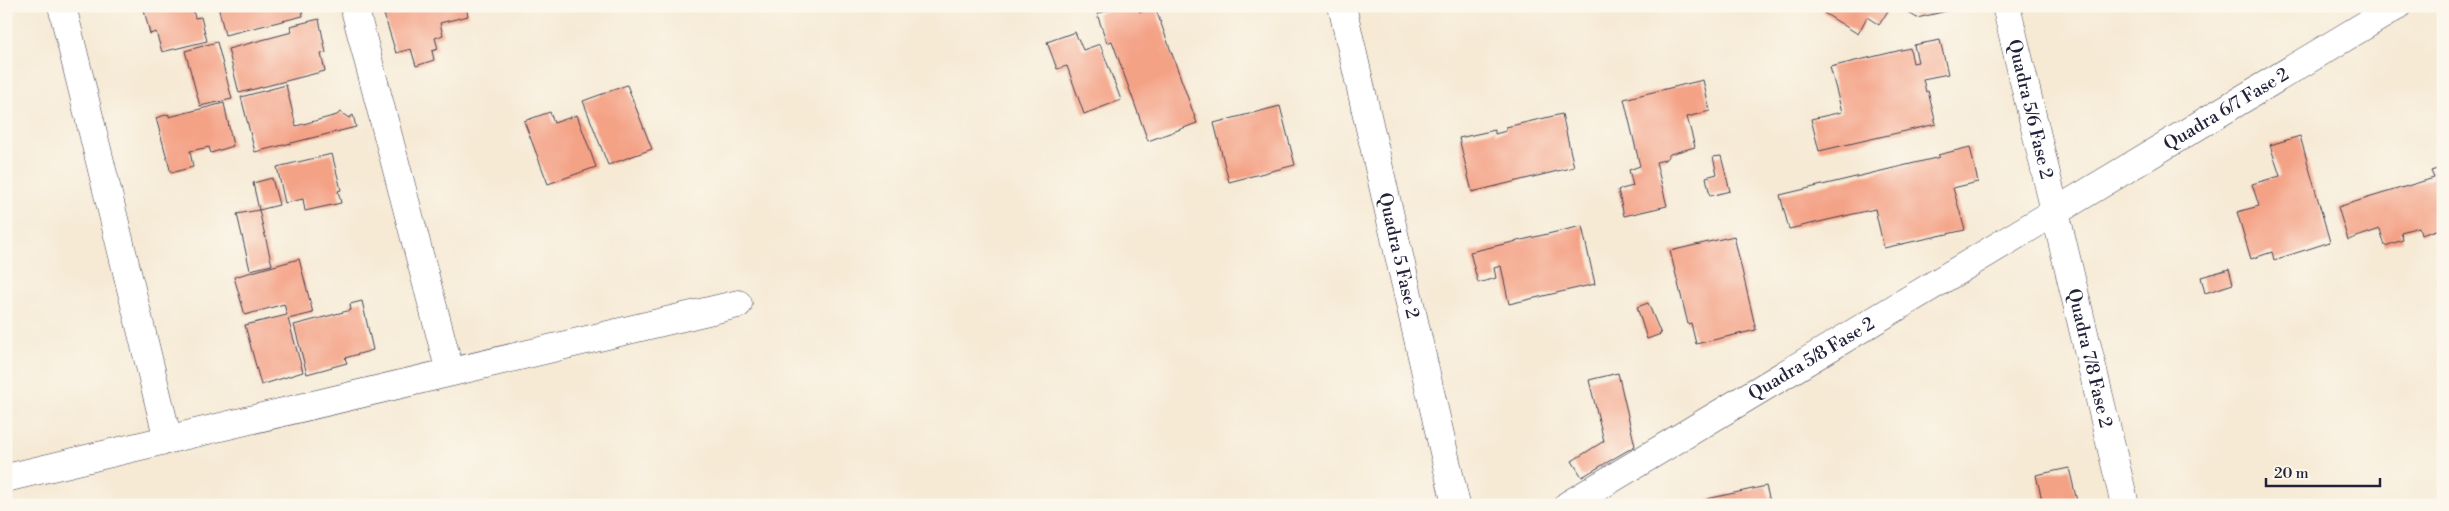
<svg xmlns="http://www.w3.org/2000/svg" width="2449" height="511" viewBox="0 0 2449 511" font-family="'Libre Bodoni',serif">
<style>
.building{fill:#f4a286}
.lines{fill:none;stroke-linecap:round;stroke-linejoin:round}
.street-casing{stroke:#424052;stroke-width:29}
.street{stroke:#fff;stroke-width:28}
.labels{text-anchor:middle;stroke-width:5;stroke-linejoin:round;paint-order:stroke}
.street-label{font-size:18px;fill:#22223b;stroke:#fbf7ec}
</style>
<rect width="100%" height="100%" fill="#fbf7ec"/>
<filter id="ink" filterUnits="userSpaceOnUse"><feTurbulence type="fractalNoise" baseFrequency=".02" numOctaves="2"/><feDisplacementMap in="SourceGraphic" scale="10" xChannelSelector="R" yChannelSelector="G"/><feConvolveMatrix kernelMatrix="1 2 1 2 8 2 1 2 1" color-interpolation-filters="sRGB"/></filter>
<filter id="wash" filterUnits="userSpaceOnUse"><feTurbulence type="fractalNoise" baseFrequency=".0096" numOctaves="4" result="noise"/><feDisplacementMap in="SourceGraphic" scale="20" xChannelSelector="R" yChannelSelector="G"/><feGaussianBlur stdDeviation="1.12" result="paint"/><feColorMatrix in="noise" values="0 0 0 0 0 0 0 0 0 0 0 0 0 0 0 0 0 1.4 0 .05"/><feComposite in="paint" operator="in"/></filter>
<g filter="url(#wash)">
<rect width="100%" height="100%" fill="#f6ead5"/>
<g id="blocks">
<path class="building" d="M143 6H192L195 18 201 17 207 41 162 52 156 32 150 34Z
M218 6H301L303 16 225 35Z
M388 6H466L468 16 440 23 443 35 435 38 438 49 432 51 434 60 416 66 411 49 396 53 383 11 389 10Z
M1120 6H1138L1140 12 1155 7 1197 123 1148 141 1112 41 1107 43 1097 14Z
M1822 6H1891L1879 25 1867 17 1858 34 1824 13Z
M1898 6H1954L1955 9 1917 18Z
M319 19 326 53 321 54 325 71 239 93 228 49 292 32 290 26Z
M1075 32 1083 50 1100 44 1121 100 1084 114 1067 66 1057 69 1047 42Z
M1940 40 1948 74 1923 79 1926 92 1928 91 1936 124 1819 151 1811 119 1842 112 1830 67 1910 48 1913 63 1918 62 1914 45Z
M217 42 232 99 200 106 185 51Z
M1703 80 1710 111 1687 117 1695 147 1670 154 1665 160 1656 162 1667 206 1624 216 1618 190 1633 186 1629 170 1640 166 1624 99Z
M286 85 296 126 337 115 340 112 349 118 353 115 356 127 255 152 241 97Z
M627 85 652 149 608 165 583 101Z
M224 103 233 146 211 153 209 147 190 151 193 167 171 173 156 118 169 114V117Z
M1280 106 1295 165 1229 182 1214 123Z
M550 112 554 123 577 115 596 167 548 184 524 121Z
M1562 114 1574 167 1472 192 1459 138 1495 130V134L1506 131V127Z
M2300 136 2330 242 2274 260 2272 252 2251 259 2237 212 2259 206 2252 184 2280 176 2270 145Z
M1970 147 1978 182 1953 188 1965 230 1884 248 1875 209 1789 229 1780 195 1940 157 1938 155Z
M332 154 341 190 338 191 341 203 305 211 303 199 285 203 277 167Z
M1721 156 1730 191 1710 196 1706 177 1717 174 1713 157Z
M2443 167V228L2421 235 2419 227 2401 232 2403 240 2385 246 2380 229 2348 240 2338 207 2434 178 2431 171Z
M272 178 279 205 259 210 253 183Z
M259 210 272 265 250 270 237 214Z
M1582 226 1595 284 1509 304 1501 266 1494 268 1496 278 1478 283 1470 252Z
M1734 236 1756 330 1696 344 1691 323 1688 324 1670 251Z
M299 259 313 313 288 319 303 372 261 385 245 325 287 315 284 304 245 315 234 277Z
M2229 269 2233 284 2205 293 2201 277Z
M362 301 373 350 345 358 347 363 307 374 294 325 351 310 350 304Z
M1648 303 1661 334 1647 339 1637 307Z
M1618 373 1635 446 1582 477 1572 461 1604 441 1589 380Z
M2069 468 2078 505H2025L2042 500 2036 475Z
M1766 486 1771 505H1708L1707 499Z"/>
</g>
</g>
<g filter="url(#ink)">
<use href="#blocks" fill-opacity="0" stroke="#424052" stroke-width="1"/>
<g class="lines">
<defs>
<g id="street">
<path d="M62 6 168 440"/>
<path d="M354 6 450 372"/>
<path id="s1" d="M1342 6 1456 505"/>
<path id="s2" d="M2006 6 2125 505"/>
<path d="M6 478 738 304"/>
<path id="s3" d="M1568 505 2397 6"/>
</g>
</defs>
<use href="#street" class="street-casing"/>
<use href="#street" class="street"/>
</g>
</g>
<g class="labels">
<g class="street-label">
<text dy="6" stroke="none"><textPath href="#s2" startOffset="106">Quadra 5/6 Fase 2</textPath></text>
<text dy="6" stroke="none"><textPath href="#s3" startOffset="768">Quadra 6/7 Fase 2</textPath></text>
<text dy="6" stroke="none"><textPath href="#s1" startOffset="256">Quadra 5 Fase 2</textPath></text>
<text dy="6" stroke="none"><textPath href="#s3" startOffset="284">Quadra 5/8 Fase 2</textPath></text>
<text dy="6" stroke="none"><textPath href="#s2" startOffset="362">Quadra 7/8 Fase 2</textPath></text>
</g>
</g>
<rect width="2449" height="511" fill="none" stroke="#fbf7ec" stroke-width="25"/>
<path d="M2266 478v8h114v-8" fill="none" stroke="#22223b" stroke-width="2.5"/>
<text x="2274" y="478" font-size="15" fill="#22223b" stroke="#fbf7ec" stroke-width="4" paint-order="stroke">20 m</text>
</svg>
